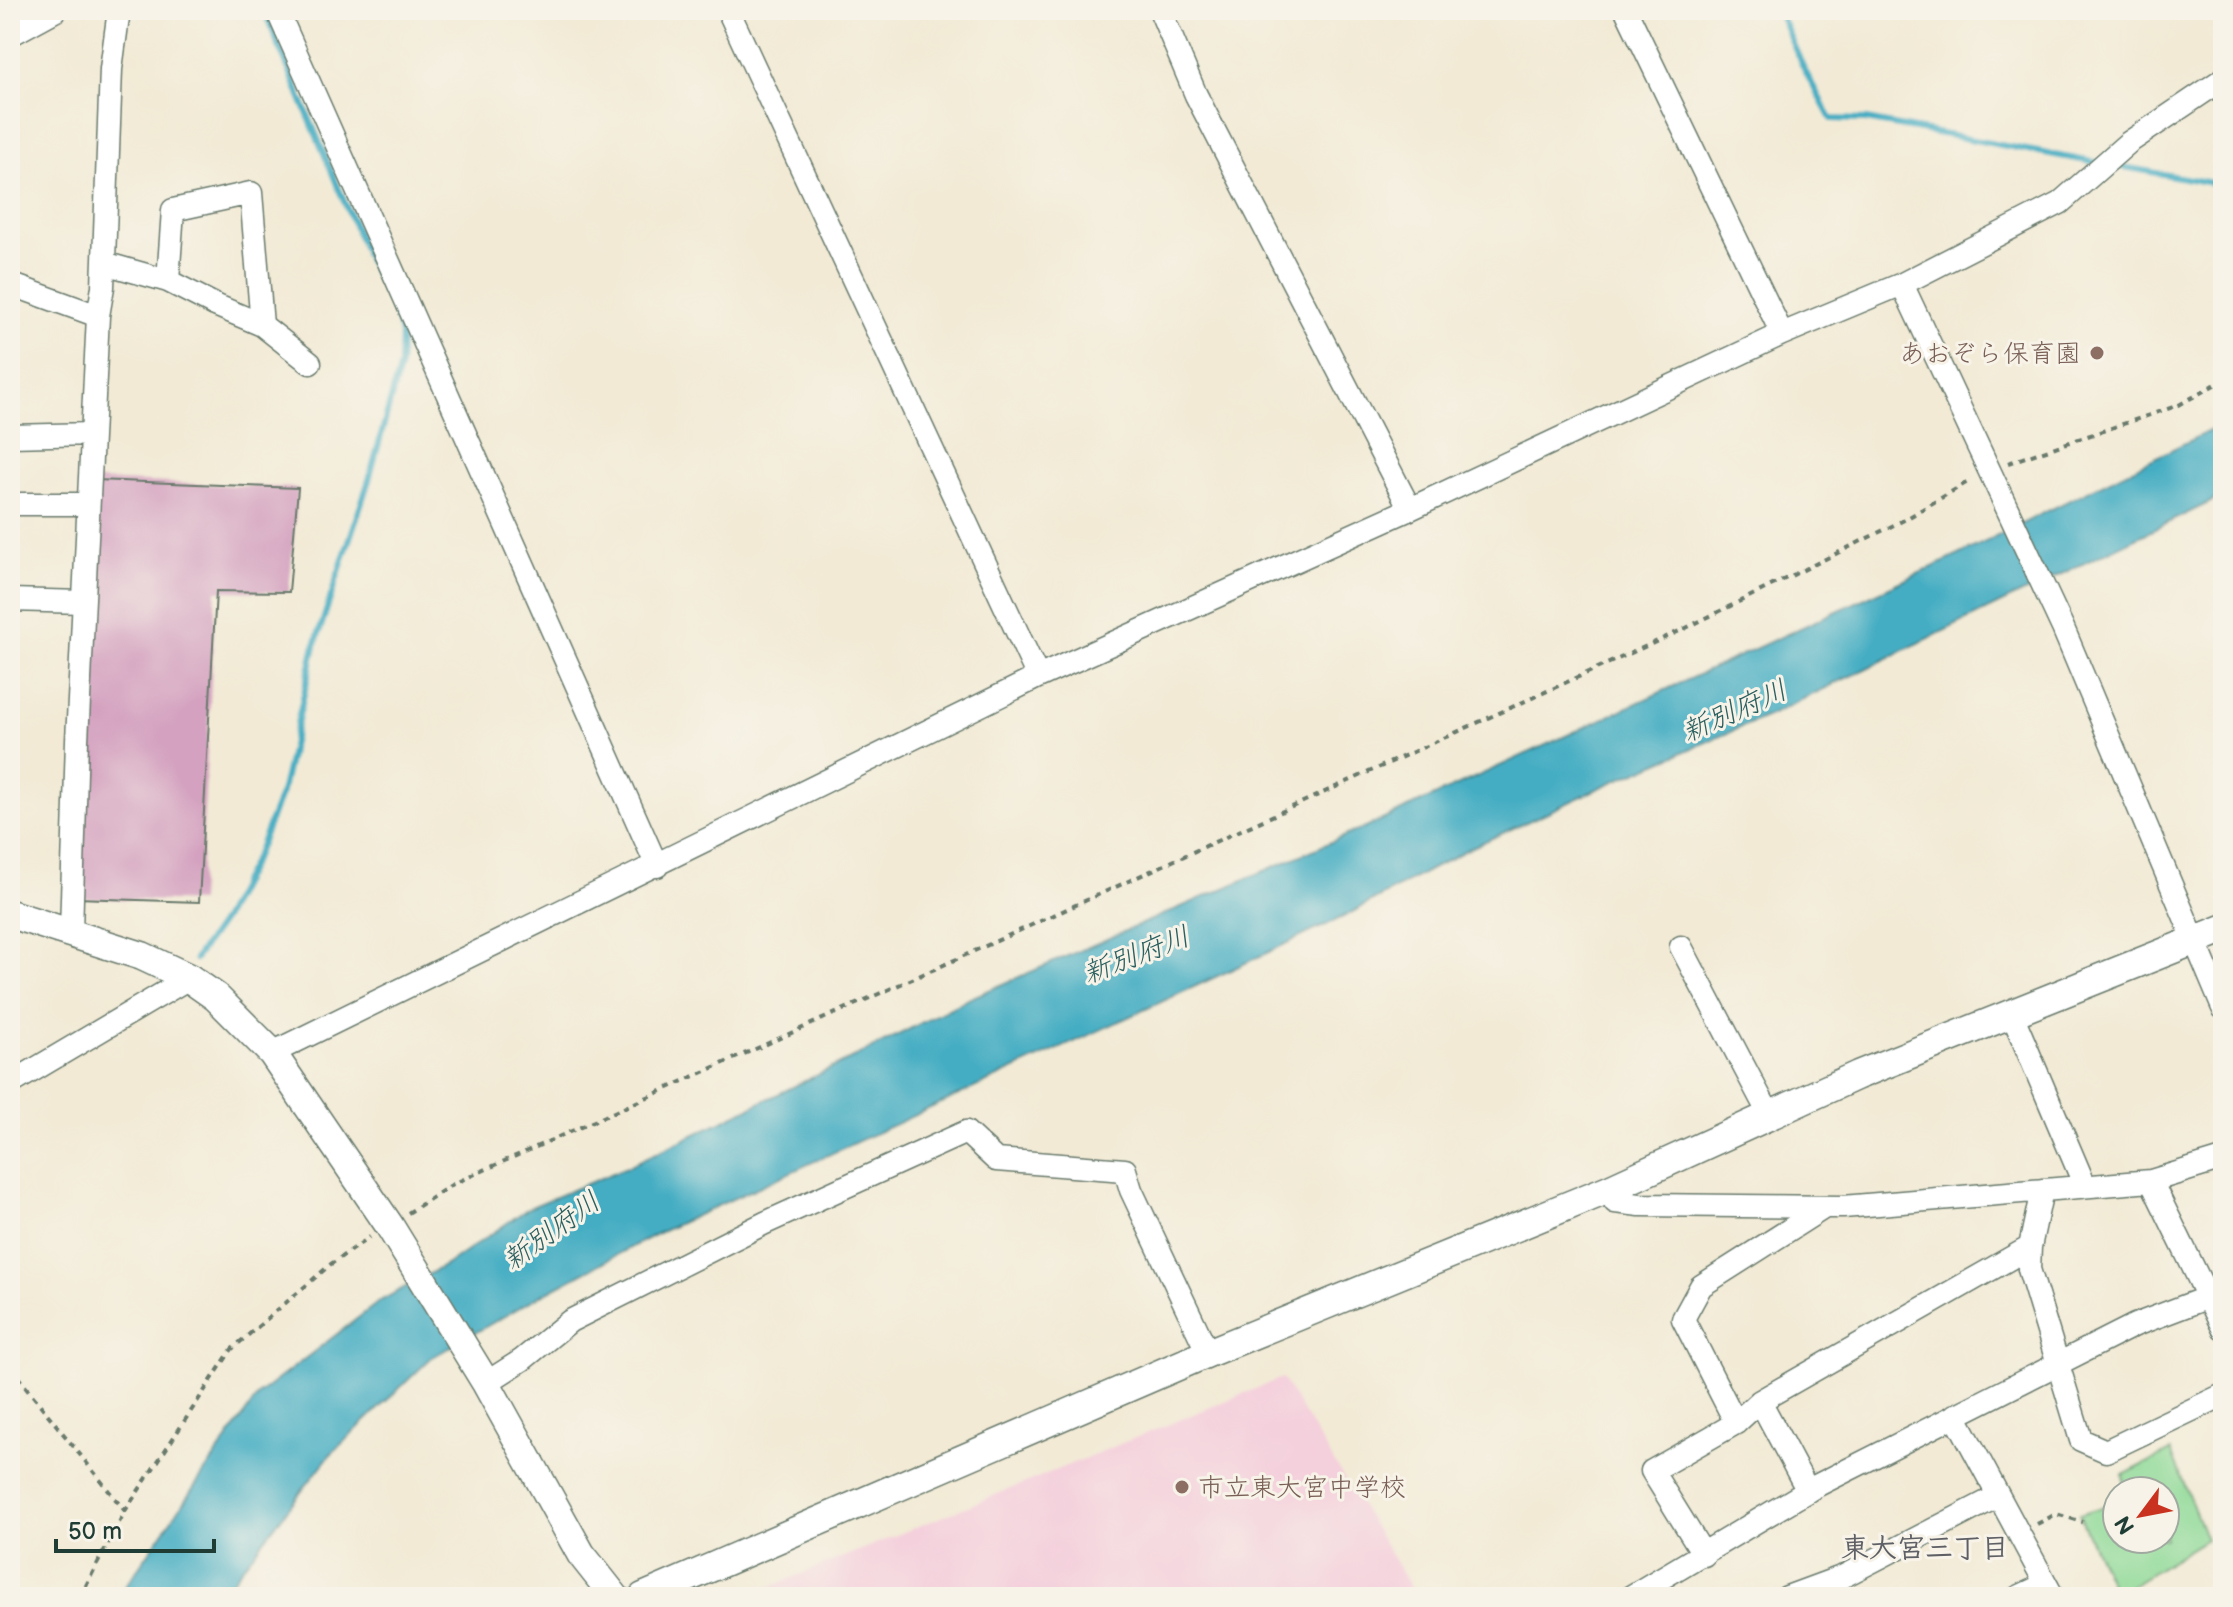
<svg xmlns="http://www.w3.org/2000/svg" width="2233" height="1607" viewBox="0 0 2233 1607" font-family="'Balsamiq Sans','Klee One',sans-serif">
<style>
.built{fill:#f4cfdc}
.green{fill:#8dd996;stroke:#568b65;stroke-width:2}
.water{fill:#44adc3;stroke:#32757c;stroke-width:2}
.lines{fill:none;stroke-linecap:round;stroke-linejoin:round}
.stream{stroke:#44adc3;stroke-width:6}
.building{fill:#d4a2c0}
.minor-casing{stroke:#697a6c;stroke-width:25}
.tertiary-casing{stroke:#697a6c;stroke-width:31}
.path{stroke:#697a6c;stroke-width:4;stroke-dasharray:6 6;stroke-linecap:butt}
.minor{stroke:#fff;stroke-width:22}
.tertiary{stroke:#fff;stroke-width:28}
.education-dot{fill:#8d6e63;stroke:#f7f3e8;stroke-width:3}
.labels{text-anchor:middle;stroke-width:6;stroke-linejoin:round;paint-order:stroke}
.education-label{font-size:26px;fill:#785e54;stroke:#f7f3e8;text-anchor:end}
.water-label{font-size:28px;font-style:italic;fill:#2a5f5f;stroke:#f7f3e8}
.neighbourhood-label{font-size:28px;font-weight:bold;fill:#5e6065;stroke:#f7f3e8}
</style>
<rect width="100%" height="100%" fill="#f7f3e8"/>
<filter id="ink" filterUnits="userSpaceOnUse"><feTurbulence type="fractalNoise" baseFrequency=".0125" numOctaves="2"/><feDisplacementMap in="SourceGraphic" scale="16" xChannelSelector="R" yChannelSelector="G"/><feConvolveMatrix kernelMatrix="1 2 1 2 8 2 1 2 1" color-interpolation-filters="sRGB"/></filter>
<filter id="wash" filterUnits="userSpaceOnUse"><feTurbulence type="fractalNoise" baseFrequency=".006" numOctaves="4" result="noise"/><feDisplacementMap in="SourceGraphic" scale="32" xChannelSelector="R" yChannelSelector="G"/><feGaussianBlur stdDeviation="1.8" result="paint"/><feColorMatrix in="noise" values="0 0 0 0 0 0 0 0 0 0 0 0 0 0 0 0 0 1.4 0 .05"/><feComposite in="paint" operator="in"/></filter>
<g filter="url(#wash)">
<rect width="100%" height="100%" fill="#f2ead5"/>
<path class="built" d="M1282 1378 1417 1597H745Z"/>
<path class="green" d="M2171 1451 2206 1539 2115 1595 2079 1514 2117 1502V1539H2165V1491H2125L2123 1475Z"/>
<path class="water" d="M2223 424V496L1772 714 1610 783 1464 851 1345 916 1222 974 654 1235 536 1298 431 1358 330 1455 219 1597H118L259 1394 380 1301 451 1262 529 1208 625 1168 859 1055 966 1000 1389 817 1959 555Z"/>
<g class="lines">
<path class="stream" d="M1778 10 1804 69 1831 119 1866 120 2098 163
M10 21 30 10
M2113 165 2223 185
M195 959 223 919 257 854 282 790 315 645 369 480 400 365 401 334 395 312 370 263 264 10"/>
</g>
<g id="blocks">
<path class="building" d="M96 480 298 488 289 592 216 591 199 902 76 898Z"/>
</g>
</g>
<g filter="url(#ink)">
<use href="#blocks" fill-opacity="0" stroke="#697a6c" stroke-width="2"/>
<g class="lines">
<defs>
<path id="minor" d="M277 10 657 866
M728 10 1038 677
M1160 10 1196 95 1410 509
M1626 10 1782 334
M10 35 56 10
M104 263 168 281 215 305 262 325 251 193 173 210 168 281
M10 284 98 316
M1902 284 2063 628 2223 1008
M262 325 310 363
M10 436 92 434
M10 504H88
M10 600 83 602
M71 931 77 740 98 316 103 287 111 69 119 10
M1681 947 1770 1116
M2012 1014 2085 1186
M272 1053 1038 677 1410 509 1782 334 1902 284 2060 203 2128 143 2223 79
M10 1084 189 978
M2151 1181 2223 1328
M1609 1189 1615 1202 1640 1205 1843 1207 2151 1181 2223 1159
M2042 1190 2030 1247 2029 1269 2081 1440 2106 1451 2223 1395
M486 1383 522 1360 570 1321 765 1223 966 1132 996 1160 1125 1170 1131 1190 1208 1353
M1760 1401 1808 1491
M1955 1415 2053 1597
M1736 1423 1683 1319 1701 1286 1825 1207
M1704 1555 1652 1471 1736 1423 1760 1401 2030 1247
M1630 1597 1816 1486 2135 1325 2206 1298
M1787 1597 1844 1576 1998 1496
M2018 1597 2046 1584"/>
<path id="tertiary" d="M10 914 142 956 189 978 216 997 272 1053 389 1225 486 1383 581 1554 615 1597
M643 1597 1208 1353 1609 1189 1858 1075 2223 929"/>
</defs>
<use href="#minor" class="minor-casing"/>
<use href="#tertiary" class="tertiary-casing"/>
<path class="path" d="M2008 463 2179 405 2223 380
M408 1213 453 1184 948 963 1684 629 1906 519 1971 480
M10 1367 125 1511
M2037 1524 2056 1514 2083 1522
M80 1597 125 1511 232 1349 331 1264 370 1237"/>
<use href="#minor" class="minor"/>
<use href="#tertiary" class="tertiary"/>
</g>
</g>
<g class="education-dot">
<circle cx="2097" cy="353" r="8"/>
<circle cx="1182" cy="1487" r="8"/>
</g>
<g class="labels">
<g class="education-label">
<text x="2081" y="362">あおぞら保育園</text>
<text x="1198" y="1496" text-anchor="start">市立東大宮中学校</text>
</g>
<g class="water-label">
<text transform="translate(1734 710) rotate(-24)" y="10">新別府川</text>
<text transform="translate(1136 954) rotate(-21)" y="10">新別府川</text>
<text transform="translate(551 1230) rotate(-36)" y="10">新別府川</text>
</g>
<g class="neighbourhood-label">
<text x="1925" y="1557">東大宮三丁目</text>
</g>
</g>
<rect width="2233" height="1607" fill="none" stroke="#f7f3e8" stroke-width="40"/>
<g transform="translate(2141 1515) rotate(238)"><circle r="38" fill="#f7f3e8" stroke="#a1aaa0" stroke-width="2"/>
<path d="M0-6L14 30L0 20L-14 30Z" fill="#c8321e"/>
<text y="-12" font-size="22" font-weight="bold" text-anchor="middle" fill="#1f3d34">N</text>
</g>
<path d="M56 1539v12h158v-12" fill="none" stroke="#1f3d34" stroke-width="4"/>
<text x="68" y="1539" font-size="24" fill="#1f3d34" stroke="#f7f3e8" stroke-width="6" paint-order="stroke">50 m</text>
</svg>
